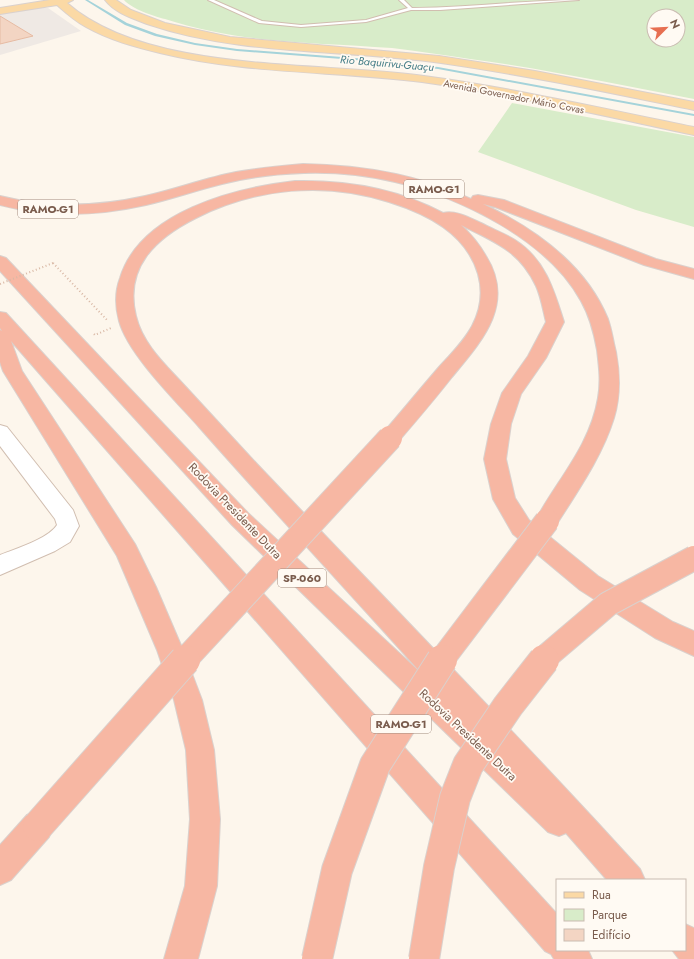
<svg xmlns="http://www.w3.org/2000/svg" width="694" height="959" viewBox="0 0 694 959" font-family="Jost,sans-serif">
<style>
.industrial{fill:#efe9e4}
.green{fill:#d8ecc9;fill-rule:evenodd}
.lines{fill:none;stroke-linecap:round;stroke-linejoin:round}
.stream{fill:#a5d3da;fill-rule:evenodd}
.building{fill:#f3d5c3;stroke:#e6bba3}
.service-casing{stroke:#d1beb0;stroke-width:2}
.minor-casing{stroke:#d1beb0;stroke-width:2}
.primary-casing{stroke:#dad1cd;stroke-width:2}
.motorway-casing{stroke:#dad1cd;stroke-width:2}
.path{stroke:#d9b8a5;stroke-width:2;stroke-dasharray:1 2.5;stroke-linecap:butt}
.service{fill:#fff;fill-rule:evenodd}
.minor{fill:#fff;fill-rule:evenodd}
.primary{fill:#fbd9a5;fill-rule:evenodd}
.motorway{fill:#f7b7a3;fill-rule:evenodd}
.motorway-bridge-far1-casing{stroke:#dad1cd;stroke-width:26;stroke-linecap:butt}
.motorway-bridge-casing{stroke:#dad1cd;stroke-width:32;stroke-linecap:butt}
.path-bridge{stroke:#d9b8a5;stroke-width:2;stroke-dasharray:1 2.5;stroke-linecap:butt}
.motorway-bridge-far1{stroke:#f7b7a3;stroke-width:24}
.motorway-bridge{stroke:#f7b7a3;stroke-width:30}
.labels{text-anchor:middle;stroke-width:3.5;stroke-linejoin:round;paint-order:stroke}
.far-street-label{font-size:10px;fill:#7a5c4d;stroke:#fffaf3}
.far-water-label{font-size:11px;font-style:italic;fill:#437c86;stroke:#fffaf3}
.shield{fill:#fffaf3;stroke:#a28b7f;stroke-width:1}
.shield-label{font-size:11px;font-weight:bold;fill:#7a5c4d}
.street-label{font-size:12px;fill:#7a5c4d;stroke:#fffaf3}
</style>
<rect width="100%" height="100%" fill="#fdf6ec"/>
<path class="industrial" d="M37 8H48L81 31 0 55V14Z"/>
<path class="green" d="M124 0H694V99C620 85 545 69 470 59 444 55 418 51 392 48 314 42 241 44 165 19 153 16 132 9 124 0ZM654 16H678V40H654Z
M512 103 694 137V227L636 210 478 152Z"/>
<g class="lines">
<path class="stream" d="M85 0H88L127 23 157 34 195 43 237 49 355 58 438 67 694 114V116L438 69 355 60 237 51 195 45 155 36 125 25Z"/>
</g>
<path class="building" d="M0 16 33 36 0 44Z"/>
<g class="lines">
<defs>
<path id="service" d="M208 0H214L262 21 301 25 366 20 408 8 399 0H404L412 8C468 8 523 0 579 0L440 10H411L366 22 301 27 259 23Z"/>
<path id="minor" d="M0 425 7 427 73 510 79 526 70 542 55 551 0 575V555C15 549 48 539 57 525L55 519 0 446Z"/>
<path id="primary" d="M50 0H73L67 3C148 74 320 61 424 76 514 88 604 109 694 127V135C604 116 514 95 422 82 335 71 246 74 160 53 135 47 109 40 86 27 75 21 66 13 57 5L0 14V8Z
M105 0H116L131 10 165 23 230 37 439 56 535 71 694 102V110C610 93 526 75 441 63 343 49 241 56 147 24 132 18 115 13 105 0Z"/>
<path id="motorway" d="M303 164C361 165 418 174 471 199L473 196 478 195 504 200 656 259 694 269V279L644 265 495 207 483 204C534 228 586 265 608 319 612 330 613 341 616 352 620 374 621 395 614 418 602 457 577 492 555 527L547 530 539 527 535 521C557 480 590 446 598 398 601 381 599 367 597 350 594 333 590 317 581 301 548 240 460 197 395 182 365 175 334 172 304 173 277 174 248 177 222 184 197 190 172 199 146 205 97 216 49 218 0 205V196C48 208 96 207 145 196 176 189 205 178 236 172 258 168 281 166 303 164Z
M295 181C346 180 397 188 443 213 456 210 470 218 481 223 492 229 504 233 515 240 545 259 554 290 564 322L546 358 521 394 511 424 506 459 515 498 529 520 598 576 673 622 694 631V656L655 638 580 590 513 534 493 499 484 459 491 424 502 393 528 356 546 322C543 310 541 297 536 286 519 250 494 242 461 225 471 234 479 244 486 256 516 304 482 341 452 377 434 400 416 421 397 443L390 446 383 443 380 438 383 433C402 411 420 389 439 367 451 354 464 341 472 326 481 309 483 292 478 274 466 233 427 214 389 202 324 181 256 188 196 218 156 238 124 267 136 316 143 345 166 365 185 386 209 412 233 438 257 464 370 583 485 701 596 821L640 869 645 880H607L566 833 559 836 548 832 232 525 0 271V256L6 258 248 513 423 675C349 592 273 511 199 427 175 400 128 354 119 321 115 306 115 291 120 278 140 212 234 188 295 181Z
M0 312 6 313 557 914V950H588L592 959H554L551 954 545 951 11 341 22 371 135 544 156 587 183 650 202 700 214 750 220 819 217 886 198 959H164L185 886 190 819 186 750 174 700 157 650 117 556 3 371 0 362V330L2 331 0 328Z
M38 811 49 815 53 826 49 837 11 880 0 885V845L27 815Z
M685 924 694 928V959H679L672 950H685Z"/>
</defs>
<use href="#service" class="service-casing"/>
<use href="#minor" class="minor-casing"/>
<use href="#primary" class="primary-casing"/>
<use href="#motorway" class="motorway-casing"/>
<path class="path" d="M53 263 108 321
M94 334 95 335 111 328"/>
<use href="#service" class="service"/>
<use href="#minor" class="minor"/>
<use href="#primary" class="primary"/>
<use href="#motorway" class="motorway"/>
<defs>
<path id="motorway-bridge-far1" d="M184 661 390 438
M441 661 547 521
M543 661 548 655 608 604 694 558"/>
<path id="motorway-bridge" d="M38 826 185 660
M317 959 337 870 375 765 442 660
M424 959 439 867 455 798 468 765 508 706 544 660"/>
</defs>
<use href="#motorway-bridge-far1" class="motorway-bridge-far1-casing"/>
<use href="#motorway-bridge" class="motorway-bridge-casing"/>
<path class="path-bridge" d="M0 284 53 263"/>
<use href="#motorway-bridge-far1" class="motorway-bridge-far1"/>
<use href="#motorway-bridge" class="motorway-bridge"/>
</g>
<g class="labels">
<g class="far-street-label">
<text transform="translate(514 96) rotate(11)" y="4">Avenida Governador Mário Covas</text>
</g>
<g class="far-water-label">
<text transform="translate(387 63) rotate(5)" y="4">Rio Baquirivu-Guaçu</text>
</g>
<g class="shield">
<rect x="404" y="180" width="60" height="18" rx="3"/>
<rect x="18" y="200" width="60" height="18" rx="3"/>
<rect x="278" y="569" width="48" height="18" rx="3"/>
<rect x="371" y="715" width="60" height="18" rx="3"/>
</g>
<g class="shield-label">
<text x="434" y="193">RAMO-G1</text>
<text x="48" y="213">RAMO-G1</text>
<text x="302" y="582">SP-060</text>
<text x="401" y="728">RAMO-G1</text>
</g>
<g class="street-label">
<text transform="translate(235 511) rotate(46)" y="4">Rodovia Presidente Dutra</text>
<text transform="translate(468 735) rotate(43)" y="4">Rodovia Presidente Dutra</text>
</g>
</g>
<rect x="556" y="879" width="130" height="72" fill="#fffaf3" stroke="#cabbb1"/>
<rect x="564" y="892" width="20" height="6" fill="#fbd9a5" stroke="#cabbb1"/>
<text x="592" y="899" font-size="12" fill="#7a5c4d">Rua</text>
<rect x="564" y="909" width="20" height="12" fill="#d8ecc9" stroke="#cabbb1"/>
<text x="592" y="919" font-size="12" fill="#7a5c4d">Parque</text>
<rect x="564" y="929" width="20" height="12" fill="#f3d5c3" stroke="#cabbb1"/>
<text x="592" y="939" font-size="12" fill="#7a5c4d">Edifício</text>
<g transform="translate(666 28) rotate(66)"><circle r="19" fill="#fffaf3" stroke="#cabbb1"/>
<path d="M0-3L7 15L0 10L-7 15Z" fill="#e76f51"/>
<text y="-6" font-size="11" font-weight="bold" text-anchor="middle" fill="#7a5c4d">N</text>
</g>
</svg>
